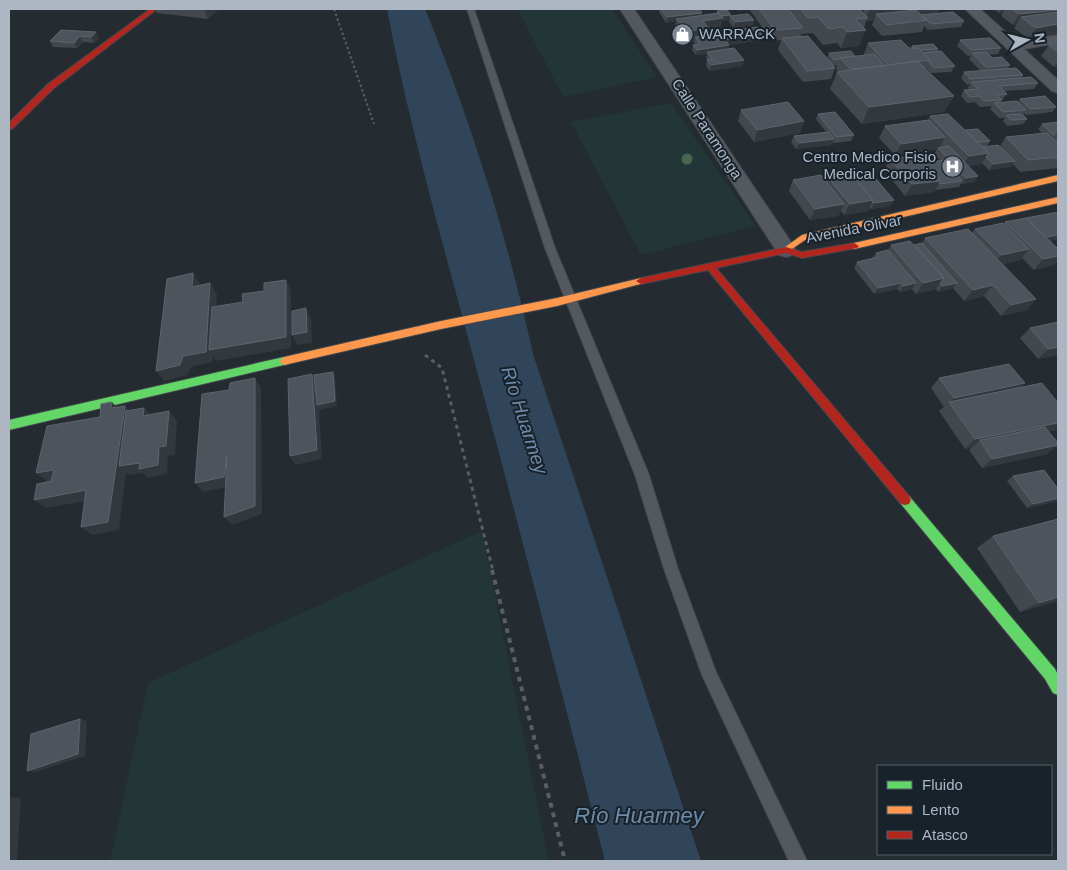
<svg xmlns="http://www.w3.org/2000/svg" width="1067" height="870" viewBox="0 0 1067 870" font-family="Helvetica,sans-serif">
<style>
.green{fill:#223637}
.water{fill:#31455a}
.lines{fill:none;stroke-linecap:round;stroke-linejoin:round}
.lane-casing{stroke:#42474c;stroke-width:2}
.street-casing{stroke:#42474c;stroke-width:2}
.fast-casing{stroke:#42474c;stroke-width:2}
.slow-casing{stroke:#42474c;stroke-width:2}
.jam-casing{stroke:#42474c;stroke-width:2}
.path-far2{stroke:#585e63;stroke-width:2;stroke-dasharray:2.5 2.5;stroke-linecap:butt}
.path-far1{stroke:#585e63;stroke-width:3;stroke-dasharray:4 4;stroke-linecap:butt}
.path{stroke:#585e63;stroke-width:4;stroke-dasharray:5 5;stroke-linecap:butt}
.lane{fill:#545960;fill-rule:evenodd}
.street{fill:#545960;fill-rule:evenodd}
.fast{fill:#63d668;fill-rule:evenodd}
.slow{fill:#ff974d;fill-rule:evenodd}
.jam{fill:#b3261e;fill-rule:evenodd}
.tree{fill:#476551}
.wall{fill:#43484f}
.shaded-wall{fill:#32383e}
.building{fill:#4e545b;stroke:#5d646c}
.labels{text-anchor:middle;stroke-width:4;stroke-linejoin:round;paint-order:stroke}
.far-poi-label{font-size:15px;fill:#adb7c4;stroke:#18222b;text-anchor:start}
.far-street-label{font-size:15px;fill:#adb7c4;stroke:#18222b}
.water-label{font-size:19px;font-style:italic;fill:#6d8ba9;stroke:#18222b}
.near-water-label{font-size:22px;font-style:italic;fill:#6d8ba9;stroke:#18222b}
</style>
<rect width="100%" height="100%" fill="#242b31"/>
<path class="green" d="M612 9 657 77 563 97 518 10Z
M671 103 756 226 641 255 571 122Z
M482 531 549 861H110L148 683Z"/>
<path class="water" d="M387 9H425C471 121 507 236 533 354L701 861H605C564 701 523 541 480 382 447 258 411 135 387 9Z"/>
<g class="lines">
<defs>
<path id="lane" d="M467 9H474L555 248 649 475 678 569 716 672 807 861H789L702 675 664 569 635 475 545 248Z"/>
<path id="street" d="M620 9H634L793 245 796 250 793 255 786 257 779 255Z
M965 9H980L1016 41 1058 35V43L1024 49 1058 80V93L1052 91Z"/>
<path id="fast" d="M284 357 289 361 288 364 9 430V420Z
M905 495 909 496 1055 669 1058 675V695L1053 693 1045 679 901 504 899 500 901 496Z"/>
<path id="slow" d="M1058 175V181L805 240 786 253 781 250 802 235Z
M1058 197V203L854 249 849 246 854 243Z
M641 278 646 281 644 283 557 306 441 329 284 365 279 361 284 357 441 321 557 298Z"/>
<path id="jam" d="M150 9H157L54 88 12 129H9V123L48 84Z
M854 243 859 246 857 248 802 258 786 253 716 268 909 496 911 500 909 504 905 505 901 504 708 270 641 284 636 281 641 278 786 247 802 252Z"/>
</defs>
<use href="#lane" class="lane-casing"/>
<use href="#street" class="street-casing"/>
<use href="#fast" class="fast-casing"/>
<use href="#slow" class="slow-casing"/>
<use href="#jam" class="jam-casing"/>
<path class="path-far2" d="M334 9 374 124"/>
<path class="path-far1" d="M425 355 442 368 493 571"/>
<path class="path" d="M492 570 565 861"/>
<use href="#lane" class="lane"/>
<use href="#street" class="street"/>
<use href="#fast" class="fast"/>
<use href="#slow" class="slow"/>
<use href="#jam" class="jam"/>
</g>
<circle class="tree" cx="687" cy="159" r="5.5"/>
<path class="wall" d="M155 9H219L208 19 157 13Z
M659 9H701H699L702 13V15L717 13V11L730 16 754 20 753 25 734 28 729 22V20L722 21 720 29 707 31V35L716 34 717 33 762 40 728 45H729L728 49 744 60 742 66 710 71 706 66 707 60 706 58 707 54 696 55 692 50 693 45H695L694 42V41L687 42 674 30 676 21 666 23 659 12Z
M736 9H940L938 13 964 21 961 27 928 30 924 26 922 32 882 36 872 25 874 20 866 21 864 28 859 46 841 48 837 43 823 45 813 33 802 34V33L800 37 827 58 829 53 855 56 864 55V54L868 43 909 48H911L912 46 938 49 937 52 955 66 951 72 931 73 926 68 925 69 954 96 944 112 862 124 830 89 837 72H839L836 69 837 65 833 66 835 68 831 79 803 82 778 50 781 40 772 41 749 9 738 11Z
M994 9H1058V34L1029 39 1014 28 1016 25H1013L1001 16 1003 12 999 13Z
M61 30 99 38 94 43 83 42 77 48 53 47 50 41Z
M960 40 1001 48 998 54 988 55 992 58 1010 65 1007 69 1023 75 1021 78 1038 83 1034 89 1005 91 1007 94 1003 99 1002 100 1001 102H1018L1020 99 1056 107 1052 112 1026 115 1024 113 1023 115 1027 119 1023 124 1007 126 1003 121 1005 118H999L990 109 992 106 980 107 975 102 967 103 961 96 964 90H970L968 88 970 84 967 85 961 78 964 72 981 71 969 59 971 56H968L957 46Z
M1054 42H1058V66L1054 67 1041 56 1049 45H1052Z
M741 110 804 121 800 133 754 142 738 121Z
M818 114 854 135 851 141 834 143 833 142 832 145 796 149 791 142 794 136 826 132 816 119Z
M930 116 990 141 986 147 1000 146 1006 137 1042 133 1038 129 1042 124 1058 122V168L1020 172 1013 164 1010 167 989 170 982 163 981 164 968 166 978 176 974 182 962 184 961 183 959 187 935 190 934 192 905 196 884 170 890 159 925 163 941 161 934 154 937 149 895 155 879 138 885 126 928 120Z
M826 175H852L894 200 890 206 871 209 869 208 868 211 844 215 841 211 838 216 810 220 789 191 793 180 824 179Z
M1058 212V239L1050 241 1054 265 1034 270 1022 258 1020 260 1003 264 1036 299 1027 310 1001 316 984 296 964 301 953 288 938 292 936 289 916 294 912 289 900 292 897 289 874 294 854 268 857 262 873 259 872 258 876 253 888 250 891 245H914L922 243 925 238 972 233 975 229 1003 224 1005 222 1026 218Z
M1030 328 1058 355 1038 359 1020 338Z
M939 378 1025 383 1020 388 1049 432 1058 443V445L1047 454 982 468 969 450 972 447 965 449 939 411 944 407 931 388Z
M1013 476 1058 489V501L1027 508 1007 481Z
M1058 519V601L1020 612 977 548 993 536Z"/>
<path class="shaded-wall" d="M204 9H219L208 19Z
M738 9H749L738 11Z
M852 9H865L861 18Z
M870 9H940L938 13 882 19 876 14 874 20 866 21 868 18H866Z
M1001 9H1005L1003 12 999 13Z
M1058 10V20L1021 17 1016 25H1013L1019 14Z
M702 13 701 18 676 19V21L666 23 667 17Z
M731 15 729 20 722 21 720 29 707 31 706 38 695 37 694 41 687 42 689 31 703 21 721 16Z
M754 20 753 25 734 28 735 22Z
M1058 24V34L1029 39 1036 28Z
M866 30 859 46 841 48 847 32Z
M96 32 99 38 94 43 91 37Z
M764 34 762 40 721 46 723 40Z
M80 36 83 42 77 48 74 43Z
M729 45 728 51 707 52V54L696 55 697 50Z
M744 60 742 66 710 71 711 65Z
M1058 61V66L1054 67Z
M954 96 944 112 862 124 869 107Z
M804 121 800 133 754 142 757 130Z
M945 137 939 149 895 155 901 144Z
M834 139 832 145 796 149 799 143Z
M989 153 981 164 962 167 969 156Z
M1015 161 1010 167 989 170 993 164Z
M978 176 974 182 962 184 966 178Z
M941 181 934 192 905 196 912 184Z
M873 200 868 211 844 215 850 204Z
M894 200 890 206 871 209 874 203Z
M844 204 838 216 810 220 815 209Z
M1058 234V239L1037 244 1042 238Z
M1029 249 1020 260 992 266 1001 255Z
M1058 256V261L1054 265 1034 270 1043 259Z
M193 273 200 284 198 298 192 287Z
M944 278 936 289 916 294 923 283Z
M286 280 291 291V348L216 361 213 356V362L191 367 188 375 164 381 156 371 183 356 210 283 217 294 214 350Z
M901 283 897 289 874 294 878 288Z
M916 283 912 289 900 292 903 286Z
M957 283 953 288 938 292 942 286Z
M993 285 984 296 964 301 973 290Z
M1036 299 1027 310 1001 316 1011 305Z
M306 308 311 319 312 343 297 345 292 335Z
M1058 347V355L1038 359 1048 349Z
M333 372 335 377 337 406 319 410 322 459 295 465 290 456 312 374 317 384Z
M255 378 261 388 262 514 232 525 224 517Z
M1025 383 1014 393 949 403 954 398Z
M112 402 121 412 111 408Z
M125 406 134 415 140 463 159 447 169 411 177 421 175 455 168 456 167 474 148 478 143 473 129 475 126 473 119 530 92 535 81 527Z
M144 408 153 417 143 416Z
M1058 423V430L983 445 980 440 972 447 965 449 975 439Z
M1058 445 1047 454 982 468 992 459Z
M227 455 232 486 203 492 195 483Z
M54 470 65 479 48 482 36 473Z
M86 490 97 499 46 508 34 500Z
M1058 498V501L1027 508 1033 504Z
M1058 597V601L1020 612 1039 603Z
M80 719 87 721 85 756 35 772 27 771Z
M9 797 21 798 17 861H9Z"/>
<path class="building" d="M661 9H699L702 13 667 17Z
M759 9H788L803 28 775 30Z
M800 9H859L868 18 855 19 866 30 847 32 843 27 829 29 818 17 808 18Z
M1012 9H1058V10L1019 14Z
M727 10 731 15 721 16 717 11Z
M916 10 927 20 887 25 876 14Z
M953 12 964 21 931 24 921 15Z
M1058 12V24L1036 28 1021 17Z
M719 13 723 18 703 21 708 27 703 28 704 29 689 31 676 19Z
M748 14 754 20 735 22 730 16Z
M757 27 764 34 723 40 717 33Z
M61 30 96 32 91 37 80 36 74 43 50 41Z
M716 34 722 41 725 40 729 45 697 50 693 45 700 44 695 37Z
M808 36 835 68 807 71 782 38Z
M990 38 1001 48 971 50 960 40Z
M901 40 909 48H918L930 60 888 65 868 43Z
M1054 42H1058V53L1049 45 1056 44Z
M933 44 938 49 920 50 918 48H914L912 46Z
M734 48 744 60 711 65 707 60 712 59 707 52Z
M851 51 855 56 840 58V59L834 60 829 53Z
M941 51 955 66 934 68 929 62 930 60 923 53Z
M986 52 992 58 1002 57 1010 65 986 67 972 53Z
M875 54 885 66 850 69 840 58Z
M917 61 954 96 869 107 837 72Z
M1016 68 1023 75 970 79 964 72Z
M1031 77 1038 83 999 86 1007 94 997 95 1002 100 984 101 979 96 970 97 964 90 978 89 971 82Z
M1045 96 1056 107 1030 109 1020 99Z
M1017 101 1026 110 1003 112 994 103Z
M788 102 804 121 757 130 741 110Z
M835 112 854 135 836 137 818 114Z
M948 114 989 153 969 156 930 116Z
M1022 114 1027 119 1011 120 1006 115Z
M929 120 945 137 901 144 885 126Z
M1058 122V132H1056L1053 135 1042 124Z
M978 129 990 141 978 142 965 130Z
M829 132 834 139 799 143 794 136Z
M1047 133 1058 144V157L1028 160 1006 137Z
M998 145 1015 161 993 164 986 157 989 153 983 147Z
M949 146 978 176 966 178 938 148Z
M918 155 941 181 912 184 890 159Z
M944 160 962 181 939 184 941 181 925 163Z
M849 171 873 200 850 204 826 175Z
M870 172 894 200 874 203 872 202 873 200 852 175Z
M821 175 844 204 815 209 793 180Z
M1058 212V235L1046 237 1026 218Z
M1026 218 1058 249V256L1043 259 1005 222Z
M1003 223 1029 249 1001 255 975 229Z
M968 229 1036 299 1011 305 993 285 973 290 925 238Z
M910 241 944 278 923 283 891 245Z
M922 243 957 283 942 286 940 284 944 278 914 245Z
M888 250 916 283 903 286 901 283 878 288 857 262 879 257 876 253Z
M193 273 192 287 210 283 206 352 183 356 180 365 156 371 167 279Z
M286 280V337L209 350 212 307 243 302 242 294 264 291V283Z
M306 308 307 332 292 335V311Z
M1058 322V347L1048 349 1030 328Z
M1009 364 1025 383 954 398 939 378Z
M333 372 335 401 317 405 314 375Z
M312 374 317 450 290 456 288 379Z
M255 378V506L224 517 227 455 224 477 195 483 202 394 229 390 230 383Z
M1042 383 1058 403V423L975 439 949 402Z
M112 402 111 408 125 406 108 522 81 527 86 490 34 500 37 484 51 481 54 470 36 473 47 426 100 417 101 404Z
M144 408 143 416 169 411 166 446 159 447 158 465 139 469 140 463 119 466 126 411Z
M1045 427 1058 443V445L992 459 980 440Z
M1044 470 1058 489V498L1033 504 1013 476Z
M1058 519V597L1039 603 993 536Z
M80 719 78 754 27 771 31 734Z"/>
<defs>
<symbol id="shop-disc" viewBox="-11 -11 22 22"><circle r="9.5" fill="#7d8691" stroke="#18222b"/><path d="M-5-2.5h2.3a2.7 3.5 0 0 1 5.4 0H5L5.5 6h-11ZM-1.5-2.5h3a1.5 2.3 0 0 0-3 0Z" fill="#fff"/></symbol>
<symbol id="hospital-disc" viewBox="-11 -11 22 22"><circle r="9.5" fill="#7d8691" stroke="#18222b"/><path d="M-5-5h3v3.5h4V-5h3V5h-3V1.5h-4V5h-3Z" fill="#fff"/></symbol>
</defs>
<g fill-rule="evenodd">
<use href="#shop-disc" x="670" y="22" width="25" height="25"/>
<use href="#hospital-disc" x="940" y="154" width="25" height="25"/>
</g>
<g class="labels">
<g class="far-poi-label">
<text x="699" y="39">WARRACK</text>
<text x="936" y="162" text-anchor="end">Centro Medico Fisio<tspan x="936" dy="17">Medical Corporis</tspan></text>
</g>
<g class="far-street-label">
<text transform="translate(707 129) rotate(57)" y="5">Calle Paramonga</text>
<text transform="translate(854 229) rotate(-11)" y="5">Avenida Olivar</text>
</g>
<g class="water-label">
<text transform="translate(525 420) rotate(72)" y="7">Río Huarmey</text>
</g>
<g class="near-water-label">
<text x="639" y="823">Río Huarmey</text>
</g>
</g>
<rect width="1067" height="870" fill="none" stroke="#adb7c4" stroke-width="20"/>
<rect x="877" y="765" width="175" height="90" fill="#18222b" stroke="#545e68"/>
<rect x="887" y="781" width="25" height="8" fill="#63d668" stroke="#545e68"/>
<text x="922" y="790" font-size="15" fill="#adb7c4">Fluido</text>
<rect x="887" y="806" width="25" height="8" fill="#ff974d" stroke="#545e68"/>
<text x="922" y="815" font-size="15" fill="#adb7c4">Lento</text>
<rect x="887" y="831" width="25" height="8" fill="#b3261e" stroke="#545e68"/>
<text x="922" y="840" font-size="15" fill="#adb7c4">Atasco</text>
<g transform="translate(1027 40) rotate(82)" stroke="#18222b" stroke-width="4" paint-order="stroke">
<path d="M0-4L9 19L0 12L-9 19Z" fill="#adb7c4"/>
<text y="-8" font-size="14" font-weight="bold" text-anchor="middle" fill="#adb7c4">N</text>
</g>
</svg>
